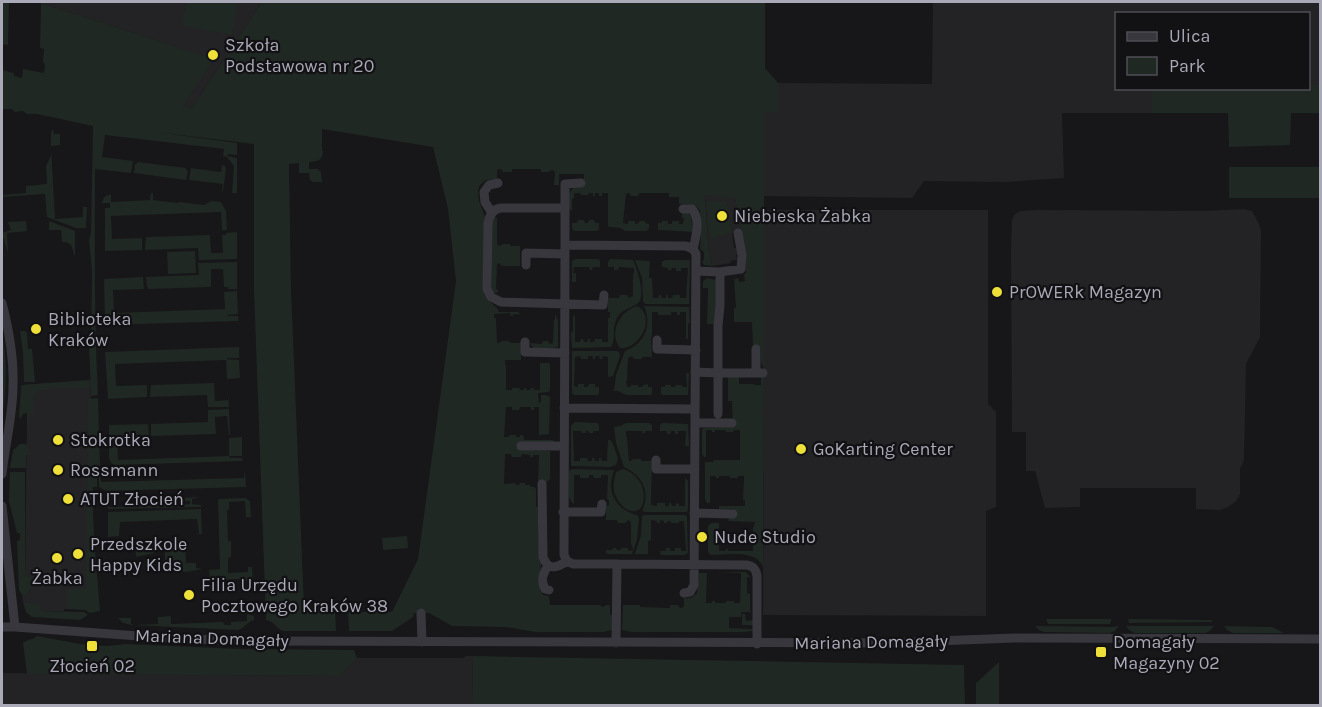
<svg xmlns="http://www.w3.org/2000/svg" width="1322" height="707" viewBox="0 0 1322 707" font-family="Karla,sans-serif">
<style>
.built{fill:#232225}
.green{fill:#202823}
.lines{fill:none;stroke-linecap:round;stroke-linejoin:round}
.minor{stroke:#38373d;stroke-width:9}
.poi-dot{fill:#eedf39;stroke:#121113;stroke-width:2}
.labels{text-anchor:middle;stroke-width:4.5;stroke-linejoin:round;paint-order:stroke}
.poi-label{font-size:18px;fill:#a9a9b8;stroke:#121113;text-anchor:start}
.street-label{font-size:18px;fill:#a9a9b8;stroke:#121113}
</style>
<rect width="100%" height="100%" fill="#171618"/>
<path class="built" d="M38 2H262L192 108 182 106 213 59Z
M933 2H1320V85H1309L1308 14H1116V88L1152 89V113H1062L1064 178 1006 182 924 181 912 198 764 196V112H778V83L932 84Z
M705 195 735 197 741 232 732 233 734 248H737L738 254 736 255 737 260 730 261 731 263 712 266 708 242Z
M1244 209 1252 211 1258 222 1261 230 1260 337 1246 364 1244 460 1240 469V494L1236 501 1228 507 1220 510 1196 509V488H1080V507L1045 508 1035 471H1026V432H1012L1011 251 1012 220 1014 215 1020 211 1036 210 1204 211Z
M764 210H988V404L996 412V507L986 511V616L763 615Z
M91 380 88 606 77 609H64V611H40L23 602 22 595 25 577 27 413 20 401 21 386 22 385Z
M466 656H473L472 706 2 705V673L339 676 357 658H463Z"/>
<path class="green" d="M2 2H38L214 59 183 106 192 108 262 2H765V68L778 83V112L764 113V369L761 362V348H753L752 322H734V308H736L734 279 738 278 739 282 745 281 744 274H746L745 253 735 198 705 195 708 242 712 266 704 265 702 262 704 259V252L700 249 701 234 700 210 694 205 679 204V197H669V193H639L638 196H631L629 193 626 194 623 223 628 224V221H635V224L639 223V221H645V223L649 224V228L647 231H625L621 228 610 227 608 226V193H602V196H599V193H595V196H593V193H589L588 195H581L580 193H574V198L572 199V211L568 208C568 203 567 196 570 192 576 183 584 192 584 174H559V185H554L555 172 552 170 548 172H541V169H512V172H503L501 169H498L497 171V179L486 180 480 185 478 190 479 201 485 217 484 291C486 301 491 302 498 309V312H518L521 314H513V316H511L510 313 494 314V318H496L497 343H499L502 341H509L510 343H521V360H505V365H506V390H512V388H519L520 390H524V388H526V390H530L531 388H534V390H540V363H549L550 365V391L548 392 538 393 539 403 541 402V395H546L550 397 549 434 539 435V407H534V410H531V407H520L519 410H512V407H506L504 437H509V435H516V437H520V435H523L524 439 525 440H553L554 442 521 450 550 451V479L546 483H538L539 455H533V457H530V455L522 454 521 457H512L511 454H505L504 484 515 483 516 485H519L520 483H525V485H530V487H534L536 489V507H538V538L541 565 540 575V590L543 595 549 596 550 605H600L603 607 606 605H610V615H613L612 630 604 632H535L506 627 452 626 429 613H414L413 617 392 631H349L348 612H392L418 559 456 281 448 209 433 147 322 129V151H323C323 161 317 161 309 162V169H317L321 172 322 182H312V181L310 180 309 173H299V163L289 164 291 289 304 607H335L336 631H283C276 628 274 621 266 620L254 290V144L156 132 237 143V155L228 154 227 156 237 158V193H232L234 166 227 157 223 156 224 149 105 135 102 157 133 161 131 173 95 169C95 245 94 320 98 395L91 396 89 343H91L92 272 89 240 91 232 93 126 37 114H27L23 111 15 112 12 109H2V70L14 73V76L22 78 23 69 44 73 45 65 43 62 44 49 40 48 41 3H9L8 45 2 44Z
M186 2H238L232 35 182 26Z
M1309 85H1320V113H1291L1290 145 1229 147 1228 113H1152V89L1308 88Z
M53 129 54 134H60V145L51 146 55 219 83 217V207H87L86 228H76L47 217 45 194 2 197V195L26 193V186L47 184 46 166 51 156V132Z
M137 162 186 168V170L188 171 186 180 134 173 135 164H137Z
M222 165 225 166 226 169 223 191H222L223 184 189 180 191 168 221 172Z
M1229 167H1320V198H1229Z
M151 193H153V200L178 203 179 202 204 205 212 201 221 202 226 211 227 230H222L221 212 111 216 112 239 142 238V250L105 251V208H110V203H102L104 197 111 194V202L150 200Z
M707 201 727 202 732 233 711 238 708 225Z
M682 213H688L691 215 693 232 658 230V223H662V221H668V224H672V221H679V224H683L684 218H682Z
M494 216 497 218V245L500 246 503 244H510V246H520V266H502L499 263 497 264 496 289 498 290V292L493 294 492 289V223Z
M578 220H584L585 223H588L589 220H594L595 223H599V230L596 231H574L572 229V223H577Z
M26 221 27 231 7 233 8 253 2 233 11 230 8 222Z
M49 221 75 231V257L71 245 66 242H62L61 230H49Z
M237 232V259L199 260 198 248 145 250 146 237 210 235 211 253H223L222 235H226V233Z
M195 251 196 273 168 274 167 252Z
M575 259H598L600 261V267H593L592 270H590L589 267H574L573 273H576V282H572V261Z
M610 259 633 260C637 268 647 298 637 304 629 309 620 310 616 320 612 329 616 340 611 347L572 348 571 333 573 331V317L575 314V342H580L581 339H583L584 342H587L588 339H590V342H594L595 339H602V342H608V318H610V312H608V298H619L620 295H627L629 298 633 296V274L634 273V268L619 267 618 270H614V267H608V262Z
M635 260 650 261 649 278H652L653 298H658L659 295H661L662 298H666V295H668V298H672L673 295H680V298H686L688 268H681V271H676V268H672L671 270H668V268L662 267V262L665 260H689L690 262 689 304H645L643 301 642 278Z
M237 262V289H228V287H224L223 269H211V287L148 289V287H147L146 277 199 275 198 263Z
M143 277 144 289 113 290 114 313 225 309 224 292 237 291 238 314 227 315 228 316H238V321L105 325 104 279Z
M707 278 716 280V304L714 324H707L708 288H703V281Z
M637 306C657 316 640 350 620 348 608 333 620 311 637 306Z
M644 306 689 307 690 322 688 324V338L686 340V312H680V315H677V312H671V315H658V312H652V336L651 337 652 357H642V359H634L632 356 628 358 627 381H626L627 387H631V385H638V387H642L643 385 648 384V387H652V394L650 395H626L618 391H614L616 375 625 351C646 343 652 324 644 306Z
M555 314 558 320V347L554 348H533L530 343 542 344 543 341H548L550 344 553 343 554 320 555 319Z
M20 331H25L27 333 28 349H32L35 382H24L23 353Z
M2 332C7 360 7 389 2 417Z
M239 347V358H227V359L239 360 240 378 227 379 226 360 115 364 116 386 147 385V397L108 399 105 352Z
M572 351H616L619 352 620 356 613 376 608 377V357L603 356 602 359H600L599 356H595V359H593V356H588V359H581L580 356 575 357 574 386 578 387V384H584V387H588L589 384H595V387H599V393L598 395H574L572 393Z
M686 373H689L688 395H663L661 394V387H665V385H671V387H675L676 385H682V387H687Z
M728 376H739V384H754V385H761V377H764L763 567C756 549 728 555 711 555L708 552V526L711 523H719V551H725L726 549H728V551H753V528L754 527 755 522 728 521 729 518 734 517V509H719V506H745V500H743L744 476H738V478H730V476H719V478H716V476H710V503H707L705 499V462H713L714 460H740V430H734L733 432H726L725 430H715V432H712V430H706V457H704L702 454V429L705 428 733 427 732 401H728Z
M89 380V386L88 388H53L52 389 37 391 33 398V413H30L29 424 27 426V413L23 414 20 420 19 414 22 385Z
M227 382 229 407H208L207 395 150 397 151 385 214 383 215 401 228 400Z
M98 398 100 466H97V487H93C92 529 97 570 100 611L90 613 85 610 67 609V589H86L88 399Z
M229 409 230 435H229L227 416 215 417 216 434 151 436V424L208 422V410Z
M575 422 597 423 599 425V431H593V433H589L588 431H586V433H582L581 431H573L574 461H580V458H587L588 461H592V458H594L595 461H599V458H601L602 461H607L608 440H610L612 442 618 458 616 465 610 467 571 466V426Z
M626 423H649L652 425V431H645V433H642V431H626V437H627L629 461H631L633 459H641V461H652L651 505 657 506V503H665V506H669V503H671L672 506H676V503L679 504V506H685V478L688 481V510L687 512H645L642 511C651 492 642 475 624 467L616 443 614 427 620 426Z
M662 423 688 424 689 446H685L686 431H678V434H675V431H671L670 434H667V431H660V425Z
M148 424 149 436 117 438 118 460 229 456V438L242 437V456H229L230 458H242L243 461 115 465 111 463 109 457V425Z
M20 444H26L29 448 30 455H26V468H10L13 450Z
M99 468H100L101 482 244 478 245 470 246 487 107 491 99 487Z
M572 469 614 470C613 474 611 479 611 484 610 500 623 512 637 515L639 518 637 540 632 554H608L606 553V550H612L613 548H616L617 550H621V548H628V551L633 550 632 545 631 544V522L629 520 625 523H618L617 520H606V506L609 505V500L607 499 608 475H601V478H594L593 475H589V478H580V475H574V503H572L569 497V471Z
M623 469C637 473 647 488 643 503 642 506 641 509 638 510 627 516 616 500 614 491 613 485 614 479 616 472Z
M10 472H25V576L31 577 32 587 24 596 22 595 19 590 17 541 20 540V533H17L9 501Z
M200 497 192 499V504L201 505V507L108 509V500L109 507 182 505 190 504V501H185V498Z
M245 498 250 501 251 517H246L245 501 229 502V510H227L228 541H231V557L228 558V573L248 572V567H252L253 581H243L242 579 210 580 209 570 220 569 218 499Z
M201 509 202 534H197L199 533 197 519 120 522 119 536 108 537V512Z
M644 515H684L687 516 688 553 685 555H662L660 553V551H666V548H670V551H675V548H681V551H686L684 521H679V523H671V521H667V523H664V521L660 520V523H657V521L651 520V540L648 541V554H635L641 535 642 517Z
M407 536 408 548 383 550 382 538Z
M185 539 186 563H196V568L203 569 186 572 165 568V540Z
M154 540V553L136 557 135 541Z
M715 572H746L750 577H747V593L750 594V611L754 614 753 625H742V614H745L746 621 753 620V614L751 612H741V617H729V628L753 629V631L744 632H631L622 630 623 605H640V607L670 608V605H678L680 608H682L684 606V598H691L697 593 699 573H707L706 603H712V601H715V603H726V601H734V603H740L741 573Z
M23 602 40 604 41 611 84 612 88 615 80 620 32 617 26 612Z
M247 614 254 616V620C247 622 245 628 238 630L132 625 123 623 118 618H131V624L134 625 158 624V617L171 616V624L223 622 224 625H231V622L247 621Z
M1046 619H1111V622L1110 624H1048Z
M1128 619 1212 620V622L1129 623Z
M1035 626 1111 627 1119 626 1115 631 1110 633 1044 632 1039 630Z
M1126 626H1214L1210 631 1205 633H1135L1129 630Z
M1224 626 1272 627 1284 633H1233L1227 630Z
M37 636 80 644 107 646 126 644 240 649 354 650 357 658 339 676 27 674 23 643C28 639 33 640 37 636Z
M473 656 964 665 965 705H472Z
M999 662V705H976V683Z"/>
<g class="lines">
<path class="minor" d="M565 208V184L581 183
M683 209H692C701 219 696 237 693 249
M492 213 485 202 484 192 489 185 498 183
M565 245V208H501C492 209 489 216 488 224L487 289 491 297 501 302 603 305 604 295
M526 265V253L565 254
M720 272 741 269 742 255 738 233
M2 303C9 330 14 358 13 386 13 415 5 445 2 474
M657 340V349L696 350
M525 342V352L565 353
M695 372 718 373V326L720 305V272L696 271
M756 373V349
M564 408 695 409
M718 414V373H763
M695 423H732
M521 446H564
M656 460V469H695
M542 484 543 557C548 571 557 568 567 561
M2 506 15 627
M563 512H601L602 504
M694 513 733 514
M617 564 747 565C753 566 756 569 757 576V644
M548 566C543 573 540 580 545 589L549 590
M421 613 422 642
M2 627H15L180 639 262 641 884 643 1014 638 1320 639
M616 643 617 564H573L567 561 564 555 565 245 686 246 693 249 696 254 694 585 690 592 684 593"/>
</g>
<g class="poi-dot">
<circle cx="213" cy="55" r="6"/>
<circle cx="722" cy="216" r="6"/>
<circle cx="997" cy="292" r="6"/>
<circle cx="36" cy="329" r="6"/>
<circle cx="58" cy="440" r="6"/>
<circle cx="801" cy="449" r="6"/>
<circle cx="58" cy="470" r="6"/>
<circle cx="68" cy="499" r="6"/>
<circle cx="702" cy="537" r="6"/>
<circle cx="78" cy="554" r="6"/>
<circle cx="57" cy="558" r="6"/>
<circle cx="189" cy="595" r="6"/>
<rect x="86" y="640" width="12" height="12" rx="3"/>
<rect x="1095" y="646" width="12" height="12" rx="3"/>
</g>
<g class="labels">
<g class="poi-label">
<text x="225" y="51">Szkoła<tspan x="225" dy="21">Podstawowa nr 20</tspan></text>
<text x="734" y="222">Niebieska Żabka</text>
<text x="1009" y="298">PrOWERk Magazyn</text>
<text x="48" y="325">Biblioteka<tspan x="48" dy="21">Kraków</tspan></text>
<text x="70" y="446">Stokrotka</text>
<text x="813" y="455">GoKarting Center</text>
<text x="70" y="476">Rossmann</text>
<text x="80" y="505">ATUT Złocień</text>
<text x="714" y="543">Nude Studio</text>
<text x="90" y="550">Przedszkole<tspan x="90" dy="21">Happy Kids</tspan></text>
<text x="57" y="584" text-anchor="middle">Żabka</text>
<text x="201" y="591">Filia Urzędu<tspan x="201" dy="21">Pocztowego Kraków 38</tspan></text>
<text x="1113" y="648">Domagały<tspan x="1113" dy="21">Magazyny 02</tspan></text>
<text x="92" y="672" text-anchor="middle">Złocień 02</text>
</g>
<g class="street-label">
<text transform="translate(212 638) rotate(2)" y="6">Mariana Domagały</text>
<text transform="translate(871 642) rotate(-1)" y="6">Mariana Domagały</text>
</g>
</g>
<rect width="1322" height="707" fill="none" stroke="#a9a9b8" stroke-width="6"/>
<rect x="1115" y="12" width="195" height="78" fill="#121113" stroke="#4e4e55" stroke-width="1.5"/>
<rect x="1127" y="32" width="30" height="9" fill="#38373d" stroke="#4e4e55" stroke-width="1.5"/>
<text x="1169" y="42" font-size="18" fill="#a9a9b8">Ulica</text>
<rect x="1127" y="57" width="30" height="18" fill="#202823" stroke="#4e4e55" stroke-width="1.5"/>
<text x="1169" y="72" font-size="18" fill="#a9a9b8">Park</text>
</svg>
